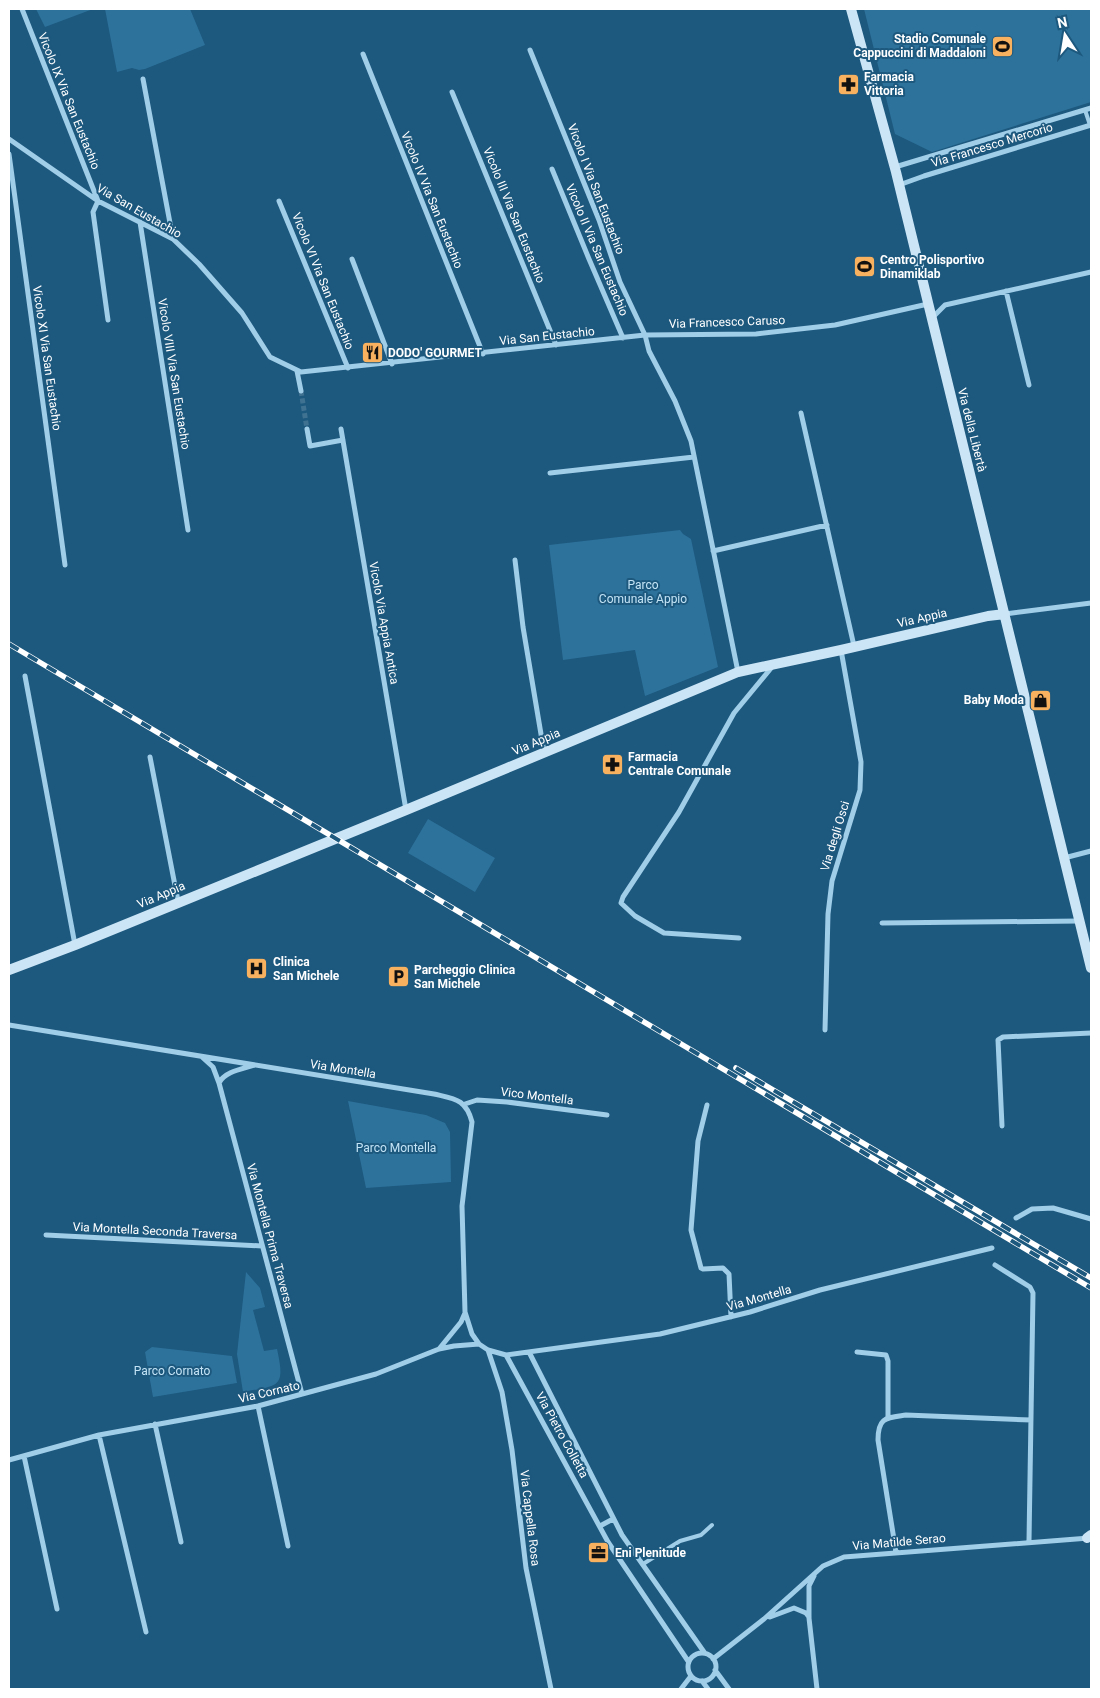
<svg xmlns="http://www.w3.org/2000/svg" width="1100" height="1698" viewBox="0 0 1100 1698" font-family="Roboto,sans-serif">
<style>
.green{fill:#2d729b}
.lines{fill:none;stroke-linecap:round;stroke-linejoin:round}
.street-tunnel{stroke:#3f7191;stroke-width:5;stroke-dasharray:5 2.5;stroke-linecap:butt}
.lane{stroke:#a0cde8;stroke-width:4}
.street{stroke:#a0cde8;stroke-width:5}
.secondary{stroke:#cbe5f6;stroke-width:10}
.rail-casing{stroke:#fff;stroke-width:5.5}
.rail{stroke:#1d587e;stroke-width:4;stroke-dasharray:11;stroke-linecap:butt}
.labels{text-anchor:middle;stroke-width:4;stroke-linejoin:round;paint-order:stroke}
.poi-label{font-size:12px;font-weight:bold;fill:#fff;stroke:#1d587e;text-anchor:start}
.street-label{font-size:12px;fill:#fff;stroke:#1d587e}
.park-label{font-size:12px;fill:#c4e4f6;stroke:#1d587e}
</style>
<rect width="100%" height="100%" fill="#1d587e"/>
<path class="green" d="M36 9H93L45 27Z
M105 9H190L205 45 145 69 139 70 132 68 117 72Z
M864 9H1091V102L932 152 895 134Z
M680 530 683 534 691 539 718 667 645 696 635 650 563 660 549 545Z
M428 819 495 858 475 892 408 853Z
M348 1101 426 1115 445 1123 450 1132 451 1182 366 1188Z
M246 1272 260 1288 265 1307 253 1310 264 1351 277 1349C286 1389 278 1385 243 1392L237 1354Z
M152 1347 232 1356 237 1383 153 1397 145 1352Z"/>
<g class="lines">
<path class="street-tunnel" d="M301 391 307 429"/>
<path class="lane" d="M1085 110 1090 125
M643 1564 680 1541 701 1535 712 1525"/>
<path class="street" d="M22 9 98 201 93 212 108 320
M530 50 599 220 620 282 645 335 649 351 675 401 691 441 738 672
M363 54 483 354
M143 79 173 239
M452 92 556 345
M9 139 98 201 173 239 199 264 242 313 270 357 301 372 645 335 756 334 835 325 928 304
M9 154 65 565
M895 167 1091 108
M552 169 589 259 623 338
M899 185 924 176 1091 125
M279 201 348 368
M140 222 188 530
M352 259 392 364
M1006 291 1029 385
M932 318 945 305 1091 272
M297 371 301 391
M801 413 854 646
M307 429 310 446 343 440
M341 429 406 810
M550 473 694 457
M713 551 827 525
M515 560 523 627 544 752
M1005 614 1091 603
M25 676 75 945
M150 757 178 901
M1064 858 1091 851
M882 923 1079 921
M739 938 664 933 635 916 621 903 623 897 679 812 734 713 772 667
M9 1025 434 1094C455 1099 466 1099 472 1122L462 1206 465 1312 472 1334 479 1344
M825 1030 828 914 832 881 860 790 861 762 841 650
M202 1057 213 1067 219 1083 302 1394
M219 1083C225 1071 243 1069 255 1065
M465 1104 477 1100 507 1102 607 1115
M707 1105 698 1141 691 1230 701 1268 703 1269 723 1268 729 1274 731 1317
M1002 1126 998 1040 1003 1037 1091 1033
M1016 1218 1032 1209 1053 1208 1091 1219
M46 1235 262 1246
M995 1265 1030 1287 1033 1293 1029 1541
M439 1349 461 1322 465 1313
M488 1350 502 1392 512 1450 526 1568 551 1689
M529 1352 622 1535 704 1652
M857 1352 886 1355 888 1361V1418
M506 1355 608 1542 688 1661
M258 1406 288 1546
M155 1424 181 1542
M99 1435 146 1632
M24 1456 57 1609
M9 1460 99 1435 258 1406 376 1374 439 1349 454 1346 479 1344 488 1350 506 1355 660 1334 750 1312 820 1290 992 1248
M600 1526 613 1519
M896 1552 878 1440C878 1417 886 1418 906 1415L1031 1420
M814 1576 809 1586V1618L817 1689
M770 1617 794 1608 806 1613 809 1617
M688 1667a14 14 0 1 1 28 0a14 14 0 1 1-28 0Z
M713 1659 764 1619 823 1566 844 1557 1089 1538
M715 1670 729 1689
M702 1681 708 1689
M681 1689 691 1676"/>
<path class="secondary" d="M851 9 896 172 1091 968
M9 970 75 945 406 810 738 672 841 650 988 616 1005 614
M1087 1538 1091 1535"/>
<defs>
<path id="rail" d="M9 644 1091 1288
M736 1068 1091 1278"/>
</defs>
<use href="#rail" class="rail-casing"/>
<use href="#rail" class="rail"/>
</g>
<defs>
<symbol id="stadium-square" viewBox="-11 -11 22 22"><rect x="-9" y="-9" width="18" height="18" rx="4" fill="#f8b15f" stroke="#1d587e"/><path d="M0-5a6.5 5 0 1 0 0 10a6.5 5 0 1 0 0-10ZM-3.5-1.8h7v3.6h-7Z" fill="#111"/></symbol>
<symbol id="pharmacy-square" viewBox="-11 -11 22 22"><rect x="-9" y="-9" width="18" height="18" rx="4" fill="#f8b15f" stroke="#1d587e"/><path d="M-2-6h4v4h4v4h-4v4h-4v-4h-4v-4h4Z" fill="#111"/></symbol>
<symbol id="restaurant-square" viewBox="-11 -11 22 22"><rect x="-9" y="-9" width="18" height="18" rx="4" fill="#f8b15f" stroke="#1d587e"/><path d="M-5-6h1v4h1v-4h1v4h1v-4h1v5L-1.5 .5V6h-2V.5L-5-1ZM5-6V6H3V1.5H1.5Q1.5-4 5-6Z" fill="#111"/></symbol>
<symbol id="shop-square" viewBox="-11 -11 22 22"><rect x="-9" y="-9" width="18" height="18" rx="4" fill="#f8b15f" stroke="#1d587e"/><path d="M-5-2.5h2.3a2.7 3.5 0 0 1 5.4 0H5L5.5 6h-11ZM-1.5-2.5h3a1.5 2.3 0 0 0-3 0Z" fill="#111"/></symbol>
<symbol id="hospital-square" viewBox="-11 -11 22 22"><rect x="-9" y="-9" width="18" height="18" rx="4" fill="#f8b15f" stroke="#1d587e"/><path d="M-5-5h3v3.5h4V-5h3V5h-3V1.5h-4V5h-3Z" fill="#111"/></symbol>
<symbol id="parking-square" viewBox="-11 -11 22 22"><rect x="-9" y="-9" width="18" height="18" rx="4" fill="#f8b15f" stroke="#1d587e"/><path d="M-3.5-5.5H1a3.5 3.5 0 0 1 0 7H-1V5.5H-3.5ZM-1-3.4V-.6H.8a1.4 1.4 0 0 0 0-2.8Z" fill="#111"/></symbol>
<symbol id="office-square" viewBox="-11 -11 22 22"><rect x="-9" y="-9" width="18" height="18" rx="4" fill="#f8b15f" stroke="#1d587e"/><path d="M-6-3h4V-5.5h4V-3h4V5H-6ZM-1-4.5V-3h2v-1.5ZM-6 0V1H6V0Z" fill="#111"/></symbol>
</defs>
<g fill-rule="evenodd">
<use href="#stadium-square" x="990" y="34" width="25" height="25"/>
<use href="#pharmacy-square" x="836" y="72" width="25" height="25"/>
<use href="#stadium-square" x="852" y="254" width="25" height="25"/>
<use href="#restaurant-square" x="360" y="340" width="25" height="25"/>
<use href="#shop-square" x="1028" y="688" width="25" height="25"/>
<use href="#pharmacy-square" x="600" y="752" width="25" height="25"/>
<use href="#hospital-square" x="244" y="956" width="25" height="25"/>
<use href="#parking-square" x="386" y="964" width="25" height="25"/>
<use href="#office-square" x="586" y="1540" width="25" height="25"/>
</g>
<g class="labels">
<g class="poi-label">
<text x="986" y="43" text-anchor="end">Stadio Comunale<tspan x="986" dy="14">Cappuccini di Maddaloni</tspan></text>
<text x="864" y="81">Farmacia<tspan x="864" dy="14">Vittoria</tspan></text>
<text x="880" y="264">Centro Polisportivo<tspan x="880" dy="14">Dinamiklab</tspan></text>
<text x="388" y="357">DODO' GOURMET</text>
<text x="1024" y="704" text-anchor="end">Baby Moda</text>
<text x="628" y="761">Farmacia<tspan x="628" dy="14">Centrale Comunale</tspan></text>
<text x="273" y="966">Clinica<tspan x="273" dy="14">San Michele</tspan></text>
<text x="414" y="974">Parcheggio Clinica<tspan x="414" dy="14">San Michele</tspan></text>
<text x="615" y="1557">Eni Plenitude</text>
</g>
<g class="street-label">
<text transform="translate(69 101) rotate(68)" y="4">Vicolo IX Via San Eustachio</text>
<text transform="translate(992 145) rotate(-17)" y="4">Via Francesco Mercorio</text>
<text transform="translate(596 189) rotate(69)" y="4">Vicolo I Via San Eustachio</text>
<text transform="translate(432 200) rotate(68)" y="4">Vicolo IV Via San Eustachio</text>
<text transform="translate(139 211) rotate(30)" y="4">Via San Eustachio</text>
<text transform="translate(514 215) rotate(68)" y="4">Vicolo III Via San Eustachio</text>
<text transform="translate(597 250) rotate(67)" y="4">Vicolo II Via San Eustachio</text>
<text transform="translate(323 281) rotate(68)" y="4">Vicolo VI Via San Eustachio</text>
<text transform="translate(727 322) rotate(-2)" y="4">Via Francesco Caruso</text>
<text transform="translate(547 336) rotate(-6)" y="4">Via San Eustachio</text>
<text transform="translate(47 358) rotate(82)" y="4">Vicolo XI Via San Eustachio</text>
<text transform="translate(174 374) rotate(81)" y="4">Vicolo VIII Via San Eustachio</text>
<text transform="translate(972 430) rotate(76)" y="4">Via della Libertà</text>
<text transform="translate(922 618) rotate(-13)" y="4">Via Appia</text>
<text transform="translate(384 623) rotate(80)" y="4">Vicolo Via Appia Antica</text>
<text transform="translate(536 742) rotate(-23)" y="4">Via Appia</text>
<text transform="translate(835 836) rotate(-73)" y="4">Via degli Osci</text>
<text transform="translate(161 895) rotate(-23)" y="4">Via Appia</text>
<text transform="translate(343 1069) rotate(9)" y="4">Via Montella</text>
<text transform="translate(537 1096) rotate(7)" y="4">Vico Montella</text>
<text transform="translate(155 1231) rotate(3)" y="4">Via Montella Seconda Traversa</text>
<text transform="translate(270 1236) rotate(75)" y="4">Via Montella Prima Traversa</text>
<text transform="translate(759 1298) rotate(-16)" y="4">Via Montella</text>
<text transform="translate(269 1392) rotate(-13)" y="4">Via Cornato</text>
<text transform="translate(562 1435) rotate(61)" y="4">Via Pietro Colletta</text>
<text transform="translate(530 1518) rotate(83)" y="4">Via Cappella Rosa</text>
<text transform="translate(899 1542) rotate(-5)" y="4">Via Matilde Serao</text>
</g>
<g class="park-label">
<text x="643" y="589">Parco<tspan x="643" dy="14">Comunale Appio</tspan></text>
<text x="396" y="1152">Parco Montella</text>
<text x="172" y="1375">Parco Cornato</text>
</g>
</g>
<rect width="1100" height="1698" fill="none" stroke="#ffffff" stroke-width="20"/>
<g transform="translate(1065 35) rotate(348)" stroke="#1d587e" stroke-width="4" paint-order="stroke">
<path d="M0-4L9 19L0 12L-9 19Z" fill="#ffffff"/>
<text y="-8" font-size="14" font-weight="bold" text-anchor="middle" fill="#ffffff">N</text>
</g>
</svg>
